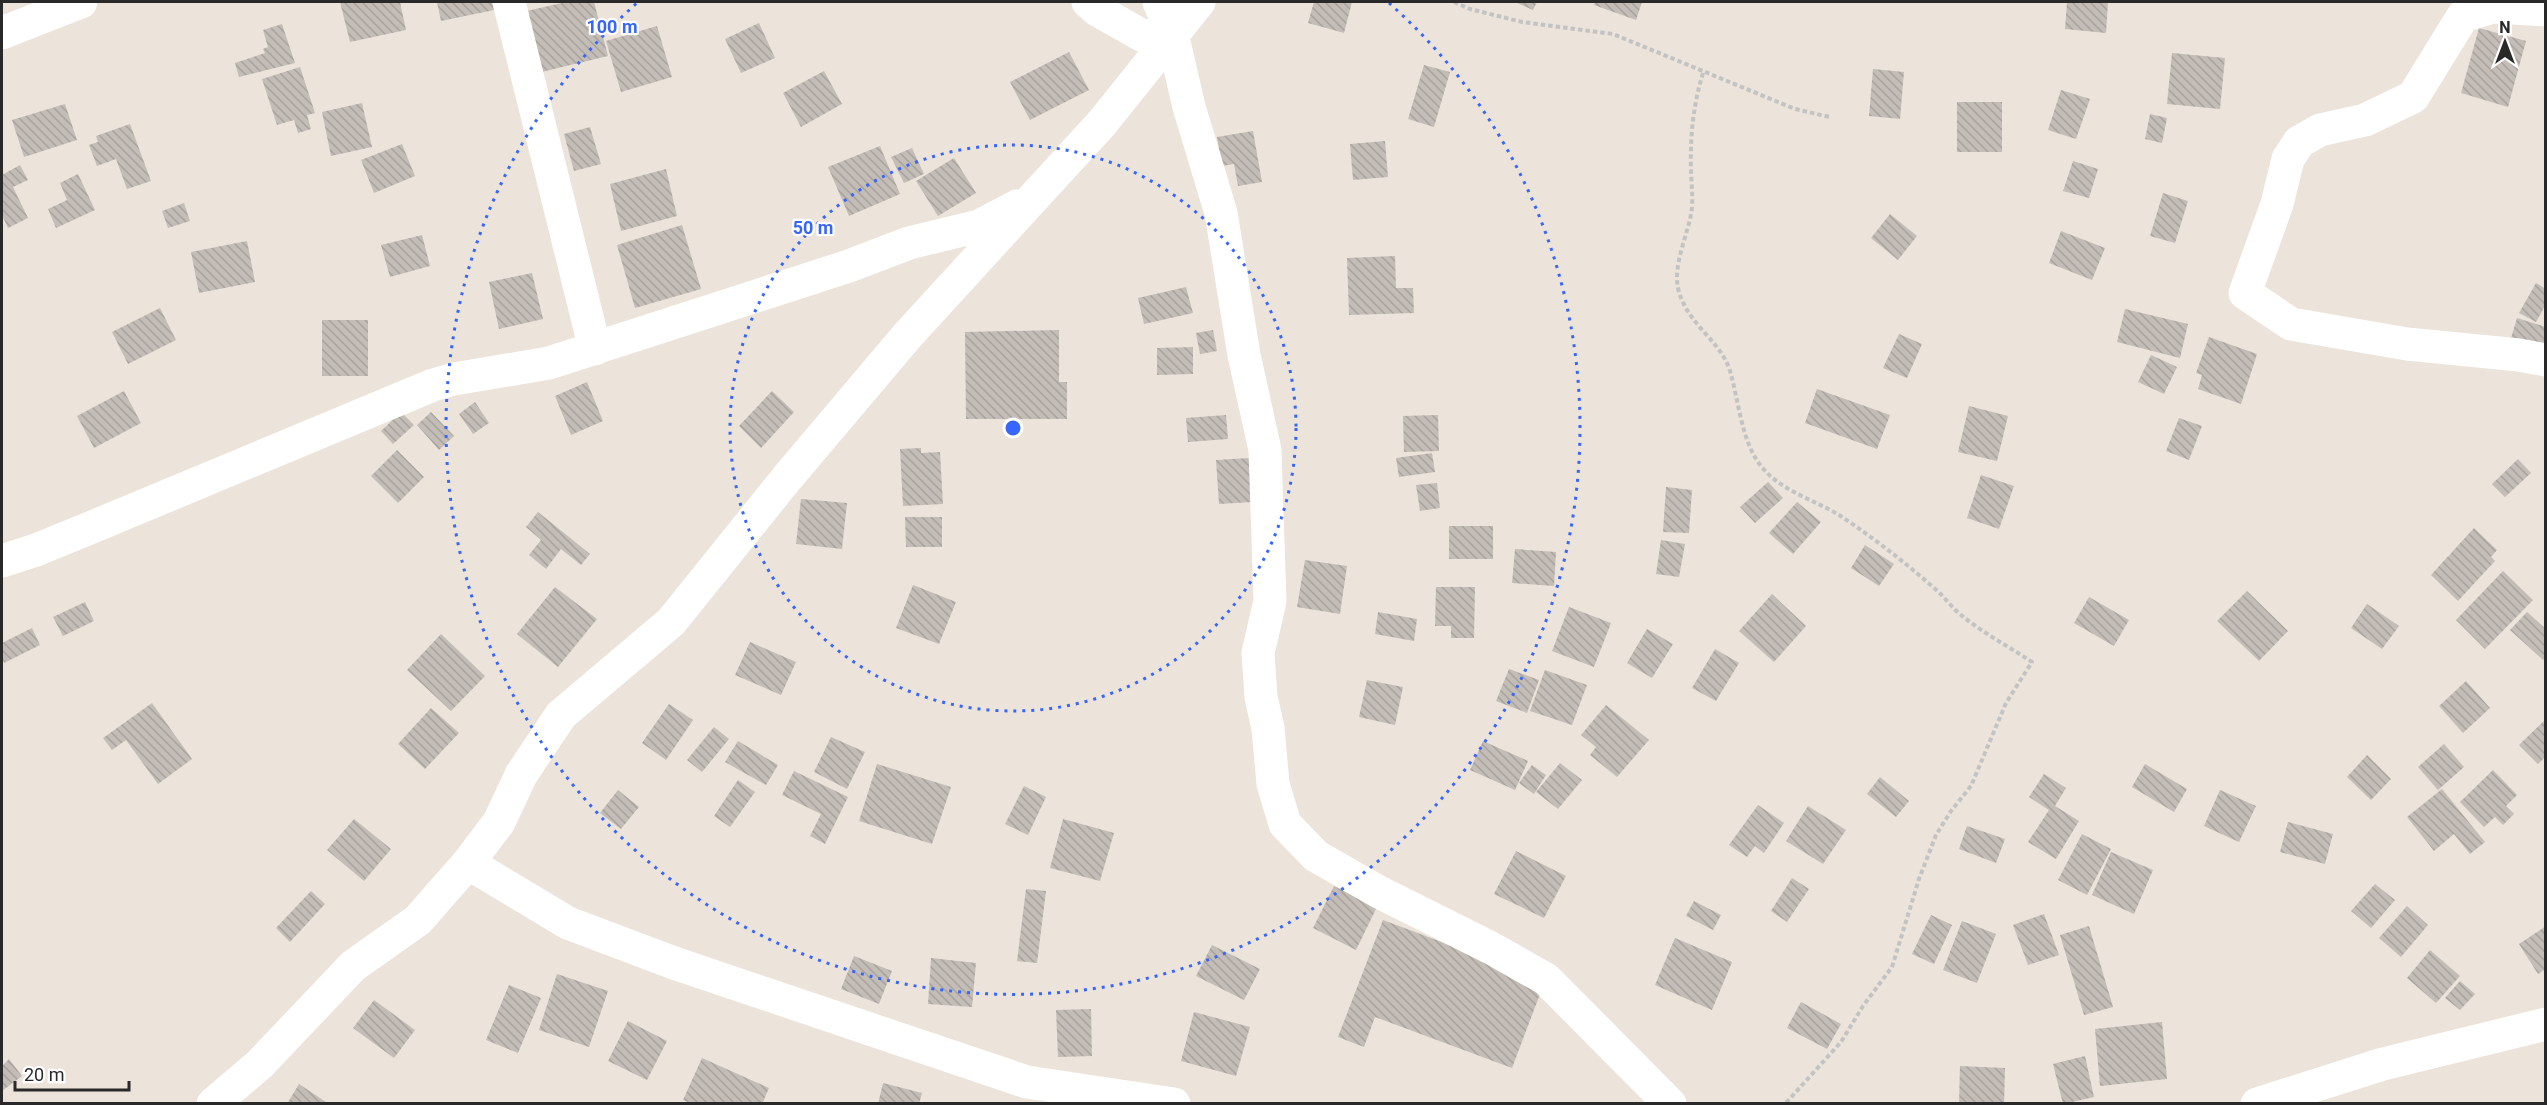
<svg xmlns="http://www.w3.org/2000/svg" width="2547" height="1105" viewBox="0 0 2547 1105" font-family="Roboto,sans-serif">
<style>
.building{fill:url(#building-back-hatch)}
.lines{fill:none;stroke-linecap:round;stroke-linejoin:round}
.path{stroke:#c3c3c3;stroke-width:4;stroke-dasharray:4.5 3;stroke-linecap:butt}
.minor{stroke:#fff;stroke-width:33}
.ring{fill:none;stroke:#3666fc;stroke-width:3;stroke-dasharray:3 6}
.centre{fill:#3666fc;stroke:#fff;stroke-width:3}
.ring-label{font-size:18px;text-anchor:middle;font-weight:bold;fill:#3666fc;stroke:#fff;stroke-width:4.5;stroke-linejoin:round;paint-order:stroke}
</style>
<defs>
<pattern id="building-back-hatch" width="6" height="6" patternUnits="userSpaceOnUse" patternTransform="scale(1.5)"><rect width="6" height="6" fill="#c4bdb7"/><path d="M-1 5l2 2M0 0l6 6M5-1l2 2" fill="none" stroke="#a8a29d"/></pattern>
</defs>
<rect width="100%" height="100%" fill="#ece3da"/>
<path class="building" d="M340 2H400L406 30 350 42Z
M437 2H502L504 8 441 21Z
M566 2H594L608 56 533 74 518 13Z
M1314 2H1352L1344 33 1308 23Z
M1515 2H1537L1533 10Z
M1595 2H1642L1636 20 1594 5Z
M2067 2H2108L2106 33 2065 29Z
M759 23 775 58 741 73 725 39Z
M282 24 295 63 239 77 235 63 265 53 263 49 268 47 263 30Z
M657 26 672 77 621 92 606 41Z
M2479 28 2526 41 2508 107 2461 93Z
M1069 52 1089 90 1030 120 1010 82Z
M2172 53 2225 58 2220 109 2167 104Z
M1424 65 1450 72 1434 127 1408 119Z
M300 67 315 113 307 115 311 129 298 133 294 120 277 125 262 79Z
M1873 69 1904 72 1900 119 1869 116Z
M824 71 842 104 801 127 783 93Z
M2061 90 2090 99 2076 139 2048 130Z
M1957 102H2002V152H1957Z
M362 103 372 147 331 156 322 112Z
M65 104 77 140 24 157 12 120Z
M2150 114 2167 118 2162 143 2145 139Z
M130 124 151 181 127 189 116 159 97 166 89 145 98 142 96 136Z
M590 127 601 164 574 171 564 134Z
M1253 131 1262 182 1238 186 1234 164 1222 166 1217 137Z
M1385 141 1388 177 1353 180 1350 144Z
M402 144 415 176 374 193 361 160Z
M880 146 900 194 849 216 828 167Z
M912 148 924 174 904 183 891 157Z
M954 158 976 193 938 216 916 181Z
M2073 161 2098 169 2089 198 2063 191Z
M20 165 28 180 13 187 28 218 8 228 2 215V175Z
M666 169 677 216 621 231 610 184Z
M78 174 95 210 56 228 48 209 67 200 60 183Z
M2163 193 2188 201 2175 243 2150 236Z
M184 203 190 221 168 228 162 211Z
M1890 214 1917 236 1898 260 1871 238Z
M682 225 701 289 635 308 617 245Z
M2061 231 2105 248 2092 280 2049 263Z
M422 235 430 266 390 277 381 245Z
M247 241 255 282 199 293 191 252Z
M1395 256 1396 288H1413L1414 313 1349 315 1347 258Z
M532 273 543 319 499 329 489 282Z
M2536 283 2546 289V304L2536 322 2519 313Z
M1186 287 1193 313 1144 324 1138 298Z
M160 308 176 340 128 364 112 332Z
M2125 309 2188 324 2180 358 2117 342Z
M2517 318 2546 327V356L2509 345Z
M322 320H368V376H322Z
M1059 330V382H1067V419H966L965 332Z
M1213 330 1217 351 1200 354 1196 333Z
M1899 334 1922 344 1907 378 1883 368Z
M2209 337 2257 354 2241 404 2198 389 2202 375 2196 373Z
M1193 347V374L1157 375V348Z
M2151 355 2177 367 2164 394 2138 382Z
M587 382 603 421 571 435 555 396Z
M1817 389 1890 415 1877 449 1805 423Z
M124 391 141 423 94 448 77 416Z
M772 391 794 412 761 448 739 426Z
M475 402 489 423 473 434 459 414Z
M1969 406 2008 416 1997 461 1958 452Z
M401 412 414 425 393 444 381 431Z
M431 412 454 436 439 450 417 425Z
M1226 415 1228 439 1188 442 1186 418Z
M1438 415 1439 451 1404 452 1403 416Z
M2179 418 2202 426 2189 460 2166 451Z
M921 448V453L940 452 943 504 903 506 900 449Z
M397 450 424 477 398 503 371 476Z
M1432 453 1435 472 1399 477 1396 458Z
M1249 458 1253 502 1219 504 1216 460Z
M2518 459 2531 473 2505 497 2492 484Z
M1981 475 2014 486 1999 529 1967 518Z
M1768 482 1783 498 1755 523 1740 507Z
M1437 483 1440 508 1420 511 1416 485Z
M1666 487 1692 490 1689 533 1663 532Z
M801 499 847 503 842 549 796 544Z
M1797 502 1821 522 1793 554 1769 533Z
M538 512 590 554 581 565 561 549 546 569 529 555 541 540 526 527Z
M905 517H942V547H906Z
M1449 526H1493V559H1449Z
M2474 528 2497 550 2491 557 2495 561 2458 601 2431 575Z
M1661 540 1685 544 1679 577 1656 574Z
M1865 545 1894 564 1879 586 1851 568Z
M1515 549 1556 552 1554 586 1512 583Z
M1305 560 1347 566 1340 614 1297 607Z
M2503 571 2533 600 2485 649 2456 620Z
M913 585 956 602 939 644 896 628Z
M555 587 597 619 558 667 517 634Z
M1436 587H1475L1474 638H1451V626H1435Z
M2247 591 2288 631 2259 661 2217 621Z
M1772 594 1806 626 1774 662 1739 631Z
M2089 597 2129 620 2114 646 2074 623Z
M85 602 94 621 63 636 53 617Z
M2367 604 2399 626 2382 649 2351 628Z
M1569 607 1611 623 1594 667 1552 651Z
M1378 612 1417 619 1414 641 1375 634Z
M2527 612 2546 629V657L2543 660 2510 630Z
M32 628 40 645 4 663 2 657V643Z
M1647 629 1673 644 1652 678 1627 663Z
M441 634 485 676 451 711 407 670Z
M750 642 796 662 781 695 735 675Z
M1715 649 1739 663 1716 701 1692 688Z
M1509 669 1539 680 1527 713 1496 701Z
M1545 670 1587 685 1572 725 1530 711Z
M1367 680 1403 687 1395 725 1359 717Z
M2466 681 2490 708 2463 733 2439 706Z
M152 703 192 759 158 784 126 740 112 750 103 738Z
M669 704 693 720 666 760 642 743Z
M1606 705 1649 740 1617 777 1590 755 1596 747 1581 735Z
M431 708 459 733 425 769 398 744Z
M2546 719V756L2538 764 2519 745Z
M714 727 729 739 702 772 687 760Z
M831 737 865 752 847 789 814 772Z
M738 741 778 765 766 785 725 762Z
M1483 741 1528 761 1515 790 1470 770Z
M2444 744 2464 767 2438 790 2418 767Z
M2367 755 2391 779 2371 800 2347 777Z
M1560 763 1582 780 1558 809 1536 792Z
M877 764 951 787 932 844 859 821Z
M2145 764 2187 789 2174 812 2132 787Z
M1532 765 1546 775 1534 794 1519 783Z
M2493 770 2517 795 2506 806 2514 814 2503 825 2495 817 2484 827 2460 802Z
M794 771 848 797 825 844 810 836 821 814 782 795Z
M2044 774 2066 788 2055 806 2079 821 2056 859 2028 842 2049 810 2029 797Z
M1880 777 1909 801 1896 817 1867 794Z
M738 780 755 792 730 827 714 816Z
M1024 786 1046 797 1028 835 1005 824Z
M2442 789 2485 842 2470 854 2454 834 2434 851 2407 817Z
M618 790 639 807 621 829 600 813Z
M2220 790 2256 806 2239 842 2204 826Z
M1758 805 1784 823 1764 853 1755 846 1747 857 1729 845Z
M1808 806 1846 830 1823 864 1786 841Z
M354 819 391 849 364 881 327 850Z
M1063 819 1114 833 1100 881 1050 868Z
M2288 822 2333 834 2325 864 2280 852Z
M1967 826 2005 839 1996 863 1959 849Z
M2082 834 2111 849 2087 895 2058 880Z
M1516 851 1566 876 1544 918 1494 894Z
M2111 852 2153 870 2134 914 2092 895Z
M1792 878 1809 889 1787 922 1771 911Z
M2375 884 2395 900 2371 928 2351 911Z
M1334 886 1377 907 1356 950 1313 928Z
M1026 889 1046 891 1037 963 1017 961Z
M311 891 325 904 290 942 276 928Z
M1694 901 1721 915 1713 930 1686 916Z
M2407 906 2428 925 2401 957 2379 938Z
M2044 914 2059 955 2028 965 2013 925Z
M1931 915 1952 925 1934 964 1912 954Z
M1383 920 1545 981 1512 1068 1375 1017 1364 1047 1338 1037Z
M1962 921 1996 934 1977 983 1943 970Z
M2089 926 2113 1007 2084 1015 2060 935Z
M2546 926V969L2538 974 2519 944Z
M1675 938 1732 962 1712 1010 1655 985Z
M1212 945 1260 969 1244 1000 1196 976Z
M2430 950 2460 976 2436 1003 2407 978Z
M854 956 892 971 879 1004 841 989Z
M931 958 976 963 972 1007 928 1004Z
M557 974 608 991 589 1047 539 1030Z
M2460 981 2475 994 2460 1010 2445 998Z
M509 985 541 998 518 1053 486 1040Z
M374 1000 415 1030 394 1058 353 1028Z
M1801 1002 1841 1024 1827 1049 1787 1028Z
M1091 1009 1092 1056 1058 1057 1056 1010Z
M1194 1012 1250 1027 1236 1076 1181 1061Z
M628 1021 667 1041 647 1080 608 1061Z
M2162 1022 2167 1079 2100 1086 2095 1029Z
M2085 1056 2094 1097 2063 1104 2053 1064Z
M702 1058 769 1088 762 1104H692L683 1100Z
M9 1059 22 1076 2 1091V1066Z
M1960 1066 2005 1068 2004 1104H1959Z
M883 1083 922 1093 919 1104H878Z
M299 1084 329 1104H287Z"/>
<g class="lines">
<path class="path" d="M1454 2 1470 9 1522 22 1613 34 1795 109 1830 117
M1703 73C1695 99 1691 126 1691 153 1690 171 1693 190 1692 208 1689 234 1671 266 1679 292 1689 326 1721 341 1730 371 1739 401 1741 441 1761 466 1782 493 1818 500 1845 519 1876 540 1906 563 1934 588 1944 596 1951 607 1960 614 1981 632 2008 646 2032 662L2006 703 1971 786 1951 811 1936 835 1919 879 1892 967 1863 1006 1841 1042 1785 1104"/>
<path class="minor" d="M509 2 595 349
M1088 2 1097 10 1143 36 1172 33
M1159 2 1172 33 1189 107 1221 213 1244 355 1265 450 1270 601 1258 653 1261 697 1268 728 1273 784 1285 824 1316 856 1379 892 1491 948 1546 979 1670 1104
M2546 10 2493 7 2463 16 2413 97 2365 120 2320 130 2299 142 2288 159 2277 204 2245 293 2291 324 2407 344 2519 355 2546 360
M2 33 81 2
M2 561 36 550 85 530 433 385 454 379 549 363 849 266 909 243 979 226 1017 206
M468 863 568 923 674 963 1027 1082 1174 1104
M213 1104 260 1064 353 966 418 920 468 863 499 822 521 775 561 715 671 622 787 478 907 336 1102 123 1199 2
M2257 1104 2383 1064 2546 1024"/>
</g>
<g class="ring">
<circle cx="1013" cy="428" r="283"/>
<path d="M1389 3A567 567 0 1 1 637 3"/>
</g>
<circle cx="1013" cy="428" r="9" class="centre"/>
<g class="ring-label">
<text x="612" y="33">100 m</text>
<text x="813" y="234">50 m</text>
</g>
<rect width="2547" height="1105" fill="none" stroke="#292929" stroke-width="6"/>
<g transform="translate(2505 42)" stroke="#ffffff" stroke-width="4.5" paint-order="stroke">
<path d="M0-4.5L10 22L0 15L-10 22Z" fill="#292929"/>
<text y="-9" font-size="16" font-weight="bold" text-anchor="middle" fill="#292929">N</text>
</g>
<path d="M15 1081v9h114v-9" fill="none" stroke="#292929" stroke-width="3"/>
<text x="24" y="1081" font-size="18" fill="#292929" stroke="#ffffff" stroke-width="4.5" paint-order="stroke">20 m</text>
</svg>
